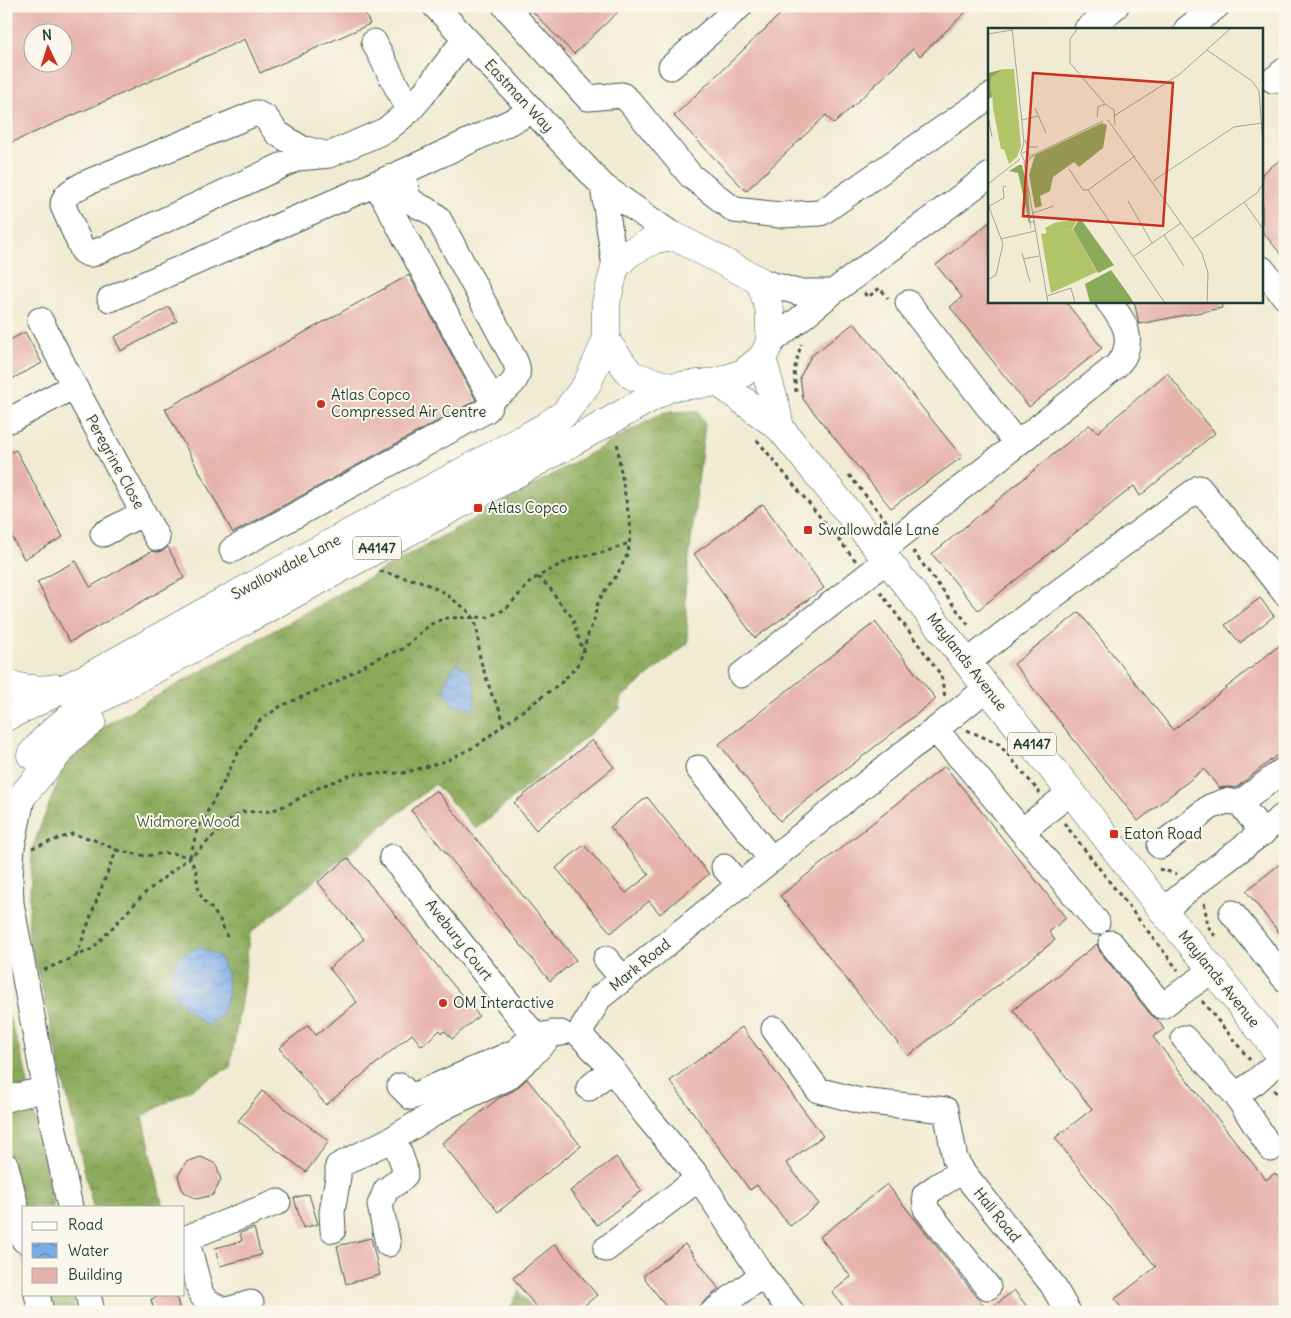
<svg xmlns="http://www.w3.org/2000/svg" width="1291" height="1318" viewBox="0 0 1291 1318" font-family="Delius,sans-serif">
<style>
.forest{fill:url(#forest-crowns);stroke:#567448}
.water{fill:url(#water-waves);stroke:#4e748e}
.building{fill:#e6b2ac;fill-rule:evenodd}
.lines{fill:none;stroke-linecap:round;stroke-linejoin:round}
.minor-casing{stroke:#3f574c;stroke-width:27}
.major-casing{stroke:#3f574c;stroke-width:29}
.path{stroke:#3f574c;stroke-width:3;stroke-dasharray:4 4;stroke-linecap:butt}
.minor{stroke:#fff;stroke-width:25}
.major{stroke:#fff;stroke-width:28}
.poi-dot{fill:#c8321e;stroke:#fbf7ec;stroke-width:2}
.labels{text-anchor:middle;stroke-width:4;stroke-linejoin:round;paint-order:stroke}
.shield{fill:#fbf7ec;stroke:#61756b;stroke-width:1}
.shield-label{font-size:14px;font-weight:bold;fill:#1f3d34}
.street-label{font-size:15px;fill:#1f3d34;stroke:#fbf7ec}
.poi-label{font-size:15px;fill:#1f3d34;stroke:#fbf7ec;text-anchor:start}
.park-label{font-size:15px;fill:#445f41;stroke:#fbf7ec}
.inset-road{fill:none;stroke:#9ea593;stroke-width:1}
.view{fill:#c8321e;fill-opacity:0.15;stroke:#c8321e;stroke-width:2.5}
.inset-edge{fill:none;stroke:#1f3d34;stroke-width:2.5}
</style>
<defs>
<pattern id="forest-crowns" width="20" height="18" patternUnits="userSpaceOnUse" patternTransform="scale(1.25)"><rect width="20" height="18" fill="#8caa5c"/><path d="M2 6a3 3 0 1 1 6 0M12 15a3 3 0 1 1 6 0" fill="none" stroke="#728c4d"/></pattern>
<pattern id="water-waves" width="16" height="10" patternUnits="userSpaceOnUse" patternTransform="scale(1.25)"><rect width="16" height="10" fill="#7dabe7"/><path d="M0 5q4-4 8 0t8 0" fill="none" stroke="#668cbc"/></pattern>
</defs>
<rect width="100%" height="100%" fill="#fbf7ec"/>
<filter id="ink" filterUnits="userSpaceOnUse"><feTurbulence type="fractalNoise" baseFrequency=".02" numOctaves="2"/><feDisplacementMap in="SourceGraphic" scale="10" xChannelSelector="R" yChannelSelector="G"/><feConvolveMatrix kernelMatrix="1 2 1 2 8 2 1 2 1" color-interpolation-filters="sRGB"/></filter>
<filter id="wash" filterUnits="userSpaceOnUse"><feTurbulence type="fractalNoise" baseFrequency=".0096" numOctaves="4" result="noise"/><feDisplacementMap in="SourceGraphic" scale="20" xChannelSelector="R" yChannelSelector="G"/><feGaussianBlur stdDeviation="1.12" result="paint"/><feColorMatrix in="noise" values="0 0 0 0 0 0 0 0 0 0 0 0 0 0 0 0 0 1.4 0 .05"/><feComposite in="paint" operator="in"/></filter>
<g filter="url(#wash)">
<rect width="100%" height="100%" fill="#f2ebd3"/>
<path class="forest" d="M697 411 705 424 685 591 688 643 622 697 620 709 476 829 435 784 250 933 242 995 230 1067 143 1116 163 1207H93L38 973 28 936 32 848 73 743 664 412Z
M6 1007 23 1060 53 1207H24V1262L6 1184Z
M519 1291 535 1312H508Z
M31 1294H72L75 1312H35Z"/>
<path class="water" d="M457 663 471 674 475 688 474 710 453 704 444 689 449 674Z
M199 947 219 956 227 974 228 995 221 1015 207 1026 188 1011 172 992V972L179 956Z"/>
<g id="blocks">
<path class="building" d="M6 6H362L370 24 260 73 245 39 6 145ZM32 32H62V62H32Z
M527 6H624L574 54Z
M789 6H972L920 56 913 49 834 124 826 115 746 191 674 116Z
M1285 156V259L1262 231V174Z
M990 222V301H1065L1102 348 1029 407 950 307 962 297 936 265Z
M409 275 476 400 233 533 165 409Z
M1134 301H1221L1222 308 1139 324Z
M169 307 177 321 121 351 114 337Z
M854 323 962 457 891 508 803 399 800 377 811 356Z
M25 332 42 363 6 382V342Z
M1167 373 1215 433 1140 496 1134 486 978 610 932 554 1089 425 1098 432Z
M16 450 63 537 24 559 6 526V454Z
M763 504 824 588 755 638 694 554Z
M168 547 184 578 70 642 37 582 76 561 90 587 152 551 157 552 163 551Z
M1260 598 1274 616 1240 643 1225 625Z
M1079 612 1173 730 1285 641V749L1236 788 1228 787 1219 788 1204 769 1138 821 1014 664Z
M875 622 936 699 780 821 719 744Z
M592 740 614 767 536 830 514 803Z
M945 766 1066 918 1049 932 1055 940 908 1056 780 896Z
M436 790 576 960 550 981 411 810Z
M647 797 709 874 660 914 649 901 611 933 556 868 584 845 626 893 649 875 610 827Z
M348 858 479 1016 452 1039 445 1031 442 1033 440 1030 422 1046 412 1034 326 1105 279 1048 308 1025 316 1035 357 1002 329 968 364 939 318 882Z
M1285 860V940L1246 891Z
M1097 944 1100 952 1151 1015 1157 1019 1164 1029 1153 1037 1266 1180 1275 1173 1285 1184V1302L1273 1312H1124L1115 1299 1156 1267 1055 1138 1092 1109 1013 1010Z
M742 1027 823 1136 786 1163 819 1204 790 1226 757 1185 750 1190 670 1081Z
M527 1079 581 1146 498 1212 442 1143 499 1098 513 1091Z
M262 1091 329 1141 306 1172 238 1121Z
M201 1157 216 1164 221 1180 213 1195 197 1199 183 1192 178 1176 186 1162Z
M616 1157 642 1191 597 1225 570 1191Z
M887 1184 988 1311 1014 1290 1031 1312H848L832 1292 851 1277 820 1237Z
M309 1194 318 1224 303 1228 294 1198Z
M254 1228 261 1255 220 1266 215 1248 242 1241 240 1233Z
M371 1238 380 1275 346 1284 337 1246Z
M555 1244 597 1295 576 1312H540L513 1278Z
M685 1244 719 1289 692 1312H670L643 1276Z
M156 1294H176L180 1312H154L151 1299 157 1297Z"/>
</g>
</g>
<g filter="url(#ink)">
<use href="#blocks" fill-opacity="0" stroke="#3f574c" stroke-width="1"/>
<g class="lines">
<defs>
<path id="minor" d="M435 6 603 186 674 236
M505 6 588 98 622 95 630 102 691 176 734 210 780 215 821 213 990 96
M1087 29 1107 14 1116 6
M1187 29 1217 6
M374 42 409 111
M671 67 740 6
M1273 80 1285 70
M329 155 301 148 277 133 266 118 256 113 86 183C76 189 63 193 63 206L83 251 88 254H92L298 158 329 155 386 130 409 111 422 96 465 39
M376 183 491 398
M603 186 615 267
M1262 269 1285 297
M760 281 797 292H833
M110 299 401 173 521 117 530 109
M908 303 1017 444
M40 320 74 386 157 538
M770 343 833 292 990 175
M6 421 14 418 74 386
M103 534 143 513
M232 550 487 410 490 405 491 398C506 390 524 380 515 361L438 218C430 208 415 208 408 197 405 192 406 186 405 180 404 178 402 175 401 173
M881 551 1116 366C1119 362 1124 358 1125 353 1133 332 1120 316 1108 301
M967 663C1042 602 1121 546 1199 488L1245 543 1285 593
M741 675 887 560
M935 730 967 765 1097 922
M698 768 772 860
M1240 803 1285 769
M1022 831 1071 792
M1160 846 1210 807 1226 801 1240 803 1263 833
M392 857 535 1036 561 1033
M724 867 740 886
M6 886 11 903 45 1086 70 1207
M11 903 10 877 12 847 23 794
M1163 911 1195 884 1285 815
M1232 913 1285 979
M1111 943 1162 1006 1213 970
M606 959 623 979
M774 1029 818 1090 860 1101 946 1110 955 1159 962 1171 1052 1284 1068 1312
M1184 1038 1236 1095 1255 1082 1283 1058
M400 1086 411 1097 515 1052 533 1037
M589 1088 612 1069
M1236 1095 1271 1149
M6 1099 34 1092 45 1086
M6 1166 24 1240
M962 1171 936 1187 925 1195 926 1209 988 1287
M333 1230 332 1212 338 1177V1166L394 1138 446 1106 507 1078 530 1057 553 1033
M186 1238 201 1294 207 1302 223 1310 231 1309 251 1303
M184 1239 278 1202
M388 1244 380 1205 386 1190 399 1181 405 1175 404 1166 394 1138
M606 1249 699 1178
M37 1294 41 1312
M88 1294 92 1312
M713 1312 762 1275
M792 1312 762 1275 699 1178 646 1115 612 1069 579 1034 599 998 909 749 935 730 987 688"/>
<path id="major" d="M674 236 760 281 770 311V343L762 358 743 373 718 382 670 387 631 375 606 341V303L615 267 629 253 656 239Z
M762 358 776 407 780 428
M718 382 780 428 887 560 987 688 1071 792 1163 911 1213 970 1285 1061
M6 683C23 690 38 691 56 688
M6 717 92 675 208 610 543 428 564 414 587 384 606 341
M31 755C46 736 63 721 83 708L519 472 670 387
M6 812 11 809 72 737 92 721"/>
</defs>
<use href="#minor" class="minor-casing"/>
<use href="#major" class="major-casing"/>
<path class="path" d="M864 293 868 297 880 288 888 298
M796 392 794 371 801 344
M757 440 856 561
M849 475 887 522
M913 551 969 626
M380 571 409 579 420 581 443 592 467 610 473 617 477 628 480 659 492 695 501 712 503 725
M538 577 550 588 560 603 572 617 583 652
M880 592 941 675 945 697
M967 730 999 744 1040 793
M1064 823 1178 970
M32 848 72 834 92 839 117 850C101 885 90 921 76 956
M117 850 146 856 164 853 178 854 190 858 196 871 198 887 202 899 213 910 220 920 228 939
M190 857 197 830 225 780 234 760 247 738 259 721 281 706 336 682 377 658 403 649 429 625 445 618 488 617 506 609 532 580 559 565 574 558 605 552 629 543
M1159 869 1177 874
M1204 903 1208 926 1215 936
M44 970 92 949 145 893 200 849 228 822 242 812 271 811 289 804 320 787 353 774 403 773 446 761 478 745 503 725 562 682 576 667 583 653 587 637 594 620 597 605 603 593 617 575 628 553 631 529 620 466 617 441
M1202 1001 1250 1060
M1274 1090 1285 1103"/>
<use href="#minor" class="minor"/>
<use href="#major" class="major"/>
</g>
</g>
<g class="poi-dot">
<circle cx="321" cy="404" r="5"/>
<rect x="473" y="503" width="10" height="10" rx="2.5"/>
<rect x="803" y="525" width="10" height="10" rx="2.5"/>
<rect x="1109" y="829" width="10" height="10" rx="2.5"/>
<circle cx="443" cy="1003" r="5"/>
</g>
<g class="labels">
<g class="shield">
<rect x="353" y="536.5" width="48" height="23" rx="4"/>
<rect x="1008" y="732.5" width="48" height="23" rx="4"/>
</g>
<g class="shield-label">
<text x="377" y="553">A4147</text>
<text x="1032" y="749">A4147</text>
</g>
<g class="street-label">
<text transform="translate(519 96) rotate(47)" y="5">Eastman Way</text>
<text transform="translate(115 462) rotate(61)" y="5">Peregrine Close</text>
<text transform="translate(286 567) rotate(-28)" y="5">Swallowdale Lane</text>
<text transform="translate(967 662) rotate(52)" y="5">Maylands Avenue</text>
<text transform="translate(459 940) rotate(52)" y="5">Avebury Court</text>
<text transform="translate(640 965) rotate(-39)" y="5">Mark Road</text>
<text transform="translate(1219 979) rotate(51)" y="5">Maylands Avenue</text>
<text transform="translate(997 1215) rotate(51)" y="5">Hall Road</text>
</g>
<g class="poi-label">
<text x="331" y="400">Atlas Copco<tspan x="331" dy="17">Compressed Air Centre</tspan></text>
<text x="488" y="513">Atlas Copco</text>
<text x="818" y="535">Swallowdale Lane</text>
<text x="1124" y="839">Eaton Road</text>
<text x="453" y="1008">OM Interactive</text>
</g>
<g class="park-label">
<text x="188" y="827">Widmore Wood</text>
</g>
</g>
<g transform="translate(988 28)">
<rect width="275" height="275" fill="#f2ebd3"/>
<path d="M90 191 84 201 59 206 57 200 66 195Z" fill="#b1c468"/>
<path d="M16 41 3 50 4 69 0 71V45ZM114 95 119 97 115 120 91 139 86 134 65 149 62 163 52 168 54 178 47 180 41 147 47 127ZM31 137H34L40 161 43 202 30 145 21 143ZM92 190 126 237 110 245 85 201ZM123 242 141 267 146 275H102L97 256Z" fill="#8caa5c"/>
<path d="M16 41H26L33 118 29 129 21 136 16 121H13L5 80 3 50ZM85 201 109 244 63 265 53 206Z" fill="#b1c468"/>
<path class="inset-road" d="M24 0 36 114 33 125M90 0 82 11V35L117 76M0 6 24 2M219 22 264 53 271 63 275 118M47 80 58 105M0 87 4 109M126 88 192 46 243 0M109 89 110 79 117 76 126 82 127 97M34 92 50 88M120 92 214 225 220 245 219 275M37 112 40 119H50M43 128 115 93M147 128 100 162 177 275M43 131 39 123 33 126 37 134 40 133 46 127M36 134 60 275M81 141 95 162H100M165 153 246 99 274 95M0 156 32 131M42 164 36 165 41 194H46M140 173 164 215M256 174 275 201M0 176 15 216 8 247 0 252M1 178 16 170 15 159 18 158M45 185 66 178M176 207 196 238M13 211 47 203M204 211 269 165 275 156M34 225 42 254M146 228 193 195M35 231 51 228M59 268 83 260 87 275"/>
<path class="view" d="M45 45 185 55 175 198 35 188Z"/>
<rect width="275" height="275" class="inset-edge"/>
</g>
<rect width="1291" height="1318" fill="none" stroke="#fbf7ec" stroke-width="25"/>
<rect x="22" y="1206" width="162" height="90" fill="#fbf7ec" stroke="#a3ada2"/>
<rect x="32" y="1222" width="25" height="8" fill="#ffffff" stroke="#a3ada2"/>
<text x="68" y="1230" font-size="15" fill="#1f3d34">Road</text>
<rect x="32" y="1243" width="25" height="15" fill="url(#water-waves)" stroke="#a3ada2"/>
<text x="68" y="1256" font-size="15" fill="#1f3d34">Water</text>
<rect x="32" y="1268" width="25" height="15" fill="#e6b2ac" stroke="#a3ada2"/>
<text x="68" y="1280" font-size="15" fill="#1f3d34">Building</text>
<g transform="translate(48 48) rotate(356)"><circle r="24" fill="#fbf7ec" stroke="#a3ada2"/>
<path d="M0-4L9 19L0 12L-9 19Z" fill="#c8321e"/>
<text y="-8" font-size="14" font-weight="bold" text-anchor="middle" fill="#1f3d34">N</text>
</g>
</svg>
